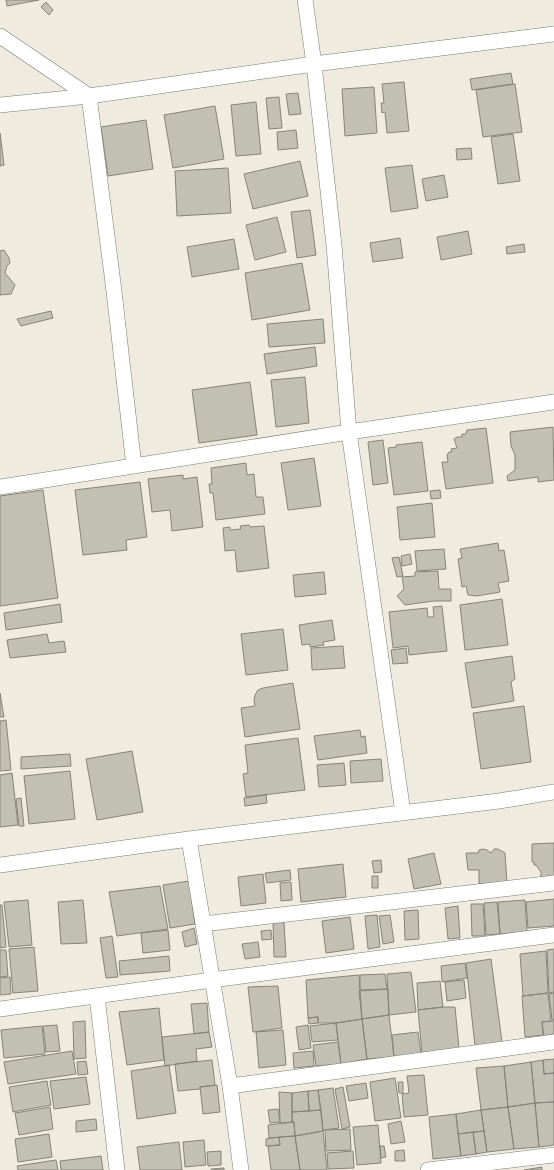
<svg xmlns="http://www.w3.org/2000/svg" width="554" height="1170" viewBox="0 0 554 1170" font-family="'Playfair Display',serif">
<style>
.building{fill:#c2c0b3;stroke:#868478}
.lines{fill:none;stroke-linecap:round;stroke-linejoin:round}
.street-casing{stroke:#7d7b6f;stroke-width:16}
.street{stroke:#fff;stroke-width:15}
</style>
<rect width="100%" height="100%" fill="#efecdf"/>
<path class="building" d="M6 0H39L7 6Z
M46 2 53 10 49 15 41 7Z
M511 73 513 84 472 90 470 79Z
M404 82 409 131 387 133 385 112 382 113 381 103H384L382 84Z
M515 84 522 132 483 137 476 90Z
M374 87 377 133 345 136 342 89Z
M298 93 301 114 289 115 286 94Z
M279 97 282 128 269 129 266 98Z
M256 102 261 154 236 156 231 105Z
M215 106 224 159 173 168 164 115Z
M146 120 153 169 108 176 101 127Z
M296 130 298 148 278 150 277 132Z
M0 133 4 165 0 166Z
M513 134 520 181 498 184 491 137Z
M471 148 472 159 457 160 456 149Z
M300 161 308 196 253 209 244 174Z
M412 165 418 208 391 212 385 168Z
M228 168 231 213 177 216 175 171Z
M444 175 448 197 426 201 422 179Z
M310 210 316 255 297 258 291 212Z
M277 217 286 252 255 260 246 225Z
M468 231 472 254 441 260 437 237Z
M400 238 403 258 373 262 370 243Z
M234 239 239 269 192 277 187 247Z
M524 244 525 252 507 254 506 247Z
M4 250 9 258 10 263 7 266 5 273 15 285 11 294 0 295V251Z
M302 263 310 310 252 320 245 273Z
M51 311 53 318 21 326 17 319Z
M323 319 325 343 269 347 267 324Z
M315 347 317 366 267 374 264 354Z
M305 377 309 423 276 427 271 380Z
M250 382 257 435 199 443 192 390Z
M553 427 554 480 538 482V477L508 481 507 476 515 470V455L511 446 510 432Z
M486 428 493 483 446 489 442 462H448L447 455 449 452H452L451 449 457 448 454 439 457 437H462V434H466L467 430Z
M383 440 388 483 373 485 368 442Z
M422 442 428 491 394 495 388 448 396 447V445Z
M314 458 321 506 288 510 281 463Z
M246 463 247 475 254 474 256 497H263L265 514 216 520 213 493H210L209 484H212L211 468Z
M183 475V479L197 477 203 527 172 531 170 510 152 512 148 479Z
M140 482 147 537 126 540 127 550 83 555 75 490Z
M43 490 58 598 0 606V496Z
M440 490 441 498 431 499 430 491Z
M432 503 435 537 400 540 397 507Z
M249 525 250 527 264 526 269 568 237 572 235 550 225 551 223 528 230 527V530L241 529 240 526Z
M498 543 499 551 504 550 509 581 498 583 500 592 477 596 468 595 466 586 462 587 458 559 462 558 460 549Z
M444 549 446 569 417 571 415 551Z
M410 554 412 564 402 566 401 556Z
M399 557 403 576 397 577 392 558Z
M438 571 439 589H451V601H434L405 605 397 596 404 589 402 577 415 576V572Z
M324 572 326 594 295 597 293 575Z
M502 599 508 645 465 650 460 605Z
M60 604 62 622 6 630 4 613Z
M442 606 447 651 409 655 408 646 393 648 389 612 427 608 428 617H434L433 607Z
M332 620 335 640 323 642 324 645 310 647V644L302 645 299 625Z
M283 629 288 670 246 675 241 634Z
M47 634 49 643 64 641 66 652 10 658 7 640Z
M343 646 345 668 312 670 311 648Z
M406 648 408 663 393 664 391 650Z
M512 656 515 679 511 682 514 701 472 708 465 663Z
M293 683 300 729 245 737 241 708 255 706 254 701 255 695 258 690 263 688Z
M0 693 4 717H0Z
M524 706 531 762 481 769 473 713Z
M6 720 11 770 0 771V721Z
M360 730 361 737 365 736 367 753 318 760 314 736Z
M298 738 305 790 246 797 243 774 248 773 245 745Z
M132 751 143 812 97 820 86 759Z
M70 754 71 766 21 769V757Z
M381 759 383 781 351 783 350 761Z
M344 763 346 785 319 787 317 765Z
M70 771 75 819 29 824 24 776Z
M12 773 18 825 0 827V775Z
M266 795 267 803 245 806 244 798Z
M21 798 24 826H19L16 799Z
M554 843V876L541 877V872L536 865H534V862H532V844Z
M483 849 487 850 491 853 494 849H498L505 853 507 883 479 884V870H468L466 853H478L479 850Z
M434 853 441 884 414 889 408 859Z
M381 860 382 872 374 873 372 861Z
M343 864 346 897 301 902 298 869Z
M290 870 291 880 267 883 265 873Z
M263 874 266 903 241 906 238 877Z
M372 876H378V888H372Z
M189 881 195 924 170 928 163 885Z
M291 882 292 900 281 901 280 883Z
M160 886 168 929 117 936 109 892Z
M554 899V926L528 928 526 902Z
M28 900 32 945 9 947 4 902Z
M83 900 87 943 61 944 58 902Z
M525 900 527 932 500 934 498 902Z
M497 902 500 934 486 935 484 903Z
M471 904H483L485 936H472Z
M0 905H2L6 947 0 948Z
M458 906 460 938 448 939 445 908Z
M418 910 419 939 405 940 404 911Z
M377 915 380 947 368 949 365 916Z
M390 915 394 942 383 944 379 916Z
M350 917 354 949 326 953 322 921Z
M284 922 286 957H274L273 923Z
M194 928 197 944 185 947 182 932Z
M168 930 170 950 143 953 141 933Z
M271 930 272 939 262 940 261 931Z
M112 936 118 977 106 978 100 938Z
M258 942 260 957 245 959 242 944Z
M34 947 38 991 13 993 9 949Z
M554 949V992L549 993 547 950Z
M0 950H6L8 976 0 977Z
M546 951 548 993 523 996 520 954Z
M169 956 170 971 120 975 119 961Z
M491 959 502 1042 475 1046 466 963Z
M465 963 467 978 442 982 441 966Z
M411 972 416 1012 389 1015 387 974Z
M385 974 387 989 360 990V975Z
M359 975 362 1019 336 1023H318V1017L308 1018 306 980Z
M10 977 11 994 0 995V978Z
M464 980 466 998 447 1001 445 982Z
M440 981 443 1007 418 1010 417 983Z
M278 986 282 1028 253 1032 248 987Z
M388 989 389 1015 362 1019 359 991Z
M548 993 551 1021 542 1022 543 1035 525 1037 522 996Z
M554 993V1020H552L549 994Z
M207 1003 209 1032 194 1034 191 1004Z
M443 1007H455L459 1048 422 1053 418 1010Z
M159 1008 164 1060 127 1065 119 1012Z
M389 1015 394 1057 367 1059 362 1019Z
M318 1017V1023L309 1024 308 1018Z
M362 1019 367 1059 341 1064 336 1023Z
M85 1021 86 1058 74 1059 73 1022Z
M552 1021H554V1034L544 1036 542 1022Z
M336 1023 338 1040 312 1042 310 1026Z
M57 1025 60 1051 46 1052 43 1026Z
M308 1025 311 1048 299 1050 296 1027Z
M42 1026 45 1054 4 1058 1 1030Z
M283 1030 286 1065 259 1068 256 1032Z
M209 1032 212 1047 196 1049 197 1061 165 1066 162 1037Z
M418 1032 421 1054 394 1057 392 1035Z
M338 1042 341 1064 316 1066 313 1045Z
M72 1051 76 1074 8 1084 4 1062Z
M313 1051 314 1066 294 1068 293 1053Z
M554 1059V1073L544 1074 543 1060Z
M212 1060 215 1085 200 1087V1089L178 1091 175 1064Z
M543 1060 544 1074 554 1073V1102L535 1103 531 1062Z
M86 1061 88 1074 78 1075 77 1062Z
M531 1062 535 1103 508 1107 504 1066Z
M169 1065 176 1113 137 1119 131 1071Z
M504 1066 508 1107 481 1110 476 1068Z
M424 1075 428 1115 404 1117 402 1094 409 1093 407 1076Z
M86 1077 90 1104 54 1109 50 1081Z
M395 1078 401 1118 375 1121 370 1082Z
M47 1081 51 1105 13 1112 9 1087Z
M398 1082H403V1093H399Z
M366 1083 368 1098 349 1101 346 1086Z
M217 1085 220 1112 203 1114 200 1087Z
M343 1087 350 1127 342 1129 335 1089Z
M333 1088 339 1128 323 1130 318 1090Z
M318 1090 321 1110 309 1111 308 1091Z
M308 1091 309 1111 292 1112V1093Z
M279 1092 292 1093V1122L280 1123Z
M554 1102V1145L539 1147 535 1103Z
M535 1103 539 1147 514 1149 508 1107Z
M50 1107 53 1129 19 1135 15 1113Z
M508 1107 514 1149 487 1152 481 1110Z
M278 1109 280 1122 270 1123 268 1110Z
M321 1110 323 1131 295 1136 294 1122H292V1112Z
M481 1110 484 1131 458 1134 456 1114Z
M456 1114 461 1156 433 1159 429 1117Z
M96 1119 97 1130 76 1132V1121Z
M401 1121 405 1142 391 1144 388 1124Z
M294 1122 295 1136 269 1138 268 1125Z
M378 1125 381 1163 357 1165 353 1127Z
M350 1129 351 1150 326 1151 325 1130Z
M323 1131 327 1170H300L295 1136Z
M484 1131 487 1152 476 1154 473 1132Z
M473 1132 476 1154 461 1156 458 1134Z
M49 1134 52 1157 18 1162 15 1139Z
M295 1136 300 1170H271L268 1146 280 1145 279 1137Z
M279 1137 280 1145 266 1146V1139Z
M204 1140 206 1165 185 1167 183 1142Z
M179 1142 182 1170H140L137 1147Z
M380 1146H384L386 1157 381 1158Z
M404 1150 405 1161H395V1151Z
M221 1151V1165L208 1166 207 1152Z
M353 1151 354 1168 328 1169 327 1153Z
M101 1156 103 1170H61L60 1161Z
M56 1160 58 1170H18L17 1166Z
M542 1167V1170H524Z
M224 1168V1170H211V1169Z"/>
<g class="lines">
<defs>
<path id="street" d="M305 0 314 64 334 245 349 432 403 813
M0 36 89 96 113 283 134 466
M0 105 89 96 314 64 554 34
M0 487 349 432 554 402
M189 839 230 1086 241 1170
M0 865 189 839 499 801 554 792
M203 924 554 883
M97 996 117 1170
M0 1009 212 980 554 935
M230 1086 554 1042
M428 1170 554 1155"/>
</defs>
<use href="#street" class="street-casing"/>
<use href="#street" class="street"/>
</g>
</svg>
